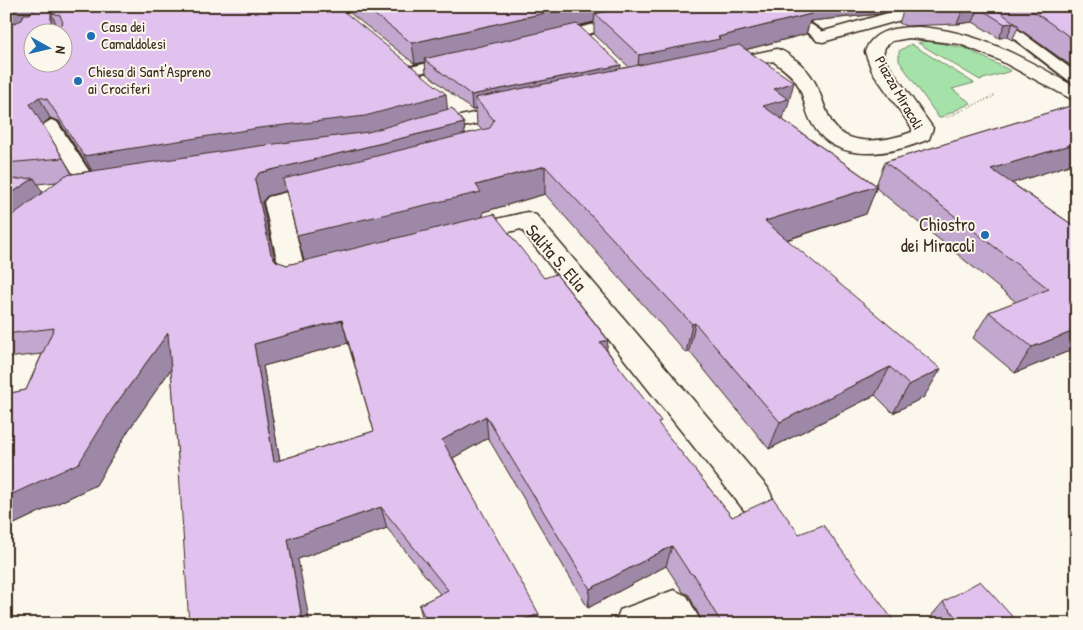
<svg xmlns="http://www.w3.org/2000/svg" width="1083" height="630" viewBox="0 0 1083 630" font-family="'Patrick Hand',sans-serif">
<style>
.green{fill:#a5e2a9;stroke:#708664}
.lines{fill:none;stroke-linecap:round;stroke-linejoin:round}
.service-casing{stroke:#3b2a1e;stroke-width:4}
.minor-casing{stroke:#3b2a1e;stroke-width:3}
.path{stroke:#3b2a1e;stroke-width:2;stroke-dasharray:0.5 2.5;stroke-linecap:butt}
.service{fill:#fbf7ec;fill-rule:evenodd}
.minor{fill:#fbf7ec;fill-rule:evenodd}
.wall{fill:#c2a7ce;stroke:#3b2a1e;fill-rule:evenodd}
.shaded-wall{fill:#9e88a7;stroke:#3b2a1e}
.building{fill:#e1c2ef;stroke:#3b2a1e;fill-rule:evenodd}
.poi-dot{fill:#1f6fb2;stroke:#fbf7ec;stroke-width:2}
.labels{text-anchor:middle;stroke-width:4;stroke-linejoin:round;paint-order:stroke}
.far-poi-label{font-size:15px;fill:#3b2a1e;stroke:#fbf7ec;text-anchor:start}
.far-street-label{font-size:15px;fill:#3b2a1e;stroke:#fbf7ec}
.poi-label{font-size:18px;fill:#3b2a1e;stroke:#fbf7ec;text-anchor:end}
.street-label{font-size:18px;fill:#3b2a1e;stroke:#fbf7ec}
</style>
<rect width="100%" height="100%" fill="#fbf7ec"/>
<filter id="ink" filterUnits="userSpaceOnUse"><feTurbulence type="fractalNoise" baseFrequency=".02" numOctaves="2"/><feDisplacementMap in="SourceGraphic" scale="10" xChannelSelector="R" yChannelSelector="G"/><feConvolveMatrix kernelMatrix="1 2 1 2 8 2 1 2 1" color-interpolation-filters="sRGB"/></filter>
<g filter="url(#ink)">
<path class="green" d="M927 41 965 48 1011 71 980 80 918 43Z
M911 44 974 83 952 89 971 103 939 118 899 61V51Z"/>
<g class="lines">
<defs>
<path id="service" d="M769 6H784L830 37 828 40H818Z
M971 6H986L1077 73V84L1072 83Z
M622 18 627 19 629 22 627 25 556 41 549 37 551 34Z
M454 57 461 61 459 64 411 75 404 71 406 68Z
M51 120 57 122 100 188 97 192H85L82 188 43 125Z"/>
<path id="minor" d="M928 6H974L966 11 897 21 823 42 817 41 814 37 817 33 895 11Z
M919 27C979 31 1026 59 1077 88V102L997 59 960 44 909 38 892 41 885 47 883 55 886 62 933 128 929 139C893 154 837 166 813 125 805 113 805 98 798 85 793 75 782 68 773 61L723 72 716 70 714 66 716 62 723 60 777 49C785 51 790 56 797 61 820 80 819 97 831 121 846 149 888 141 912 132V128L872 71 865 52C872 29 898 27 919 27Z
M514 104 521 106 524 110 521 114 427 135 420 133 417 129 420 125Z
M323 183 331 185 335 190 331 195 289 206 304 266 317 263 326 266 330 272 326 278C312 282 299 287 285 283L281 277 264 202 268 197Z
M527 212 536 215 768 488 773 499 768 510 756 514 744 510 521 229 468 242 459 240 456 234 459 228Z
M674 590 687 596 702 624H615L620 610Z"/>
</defs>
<use href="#service" class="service-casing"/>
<use href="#minor" class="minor-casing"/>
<path class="path" d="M947 117 994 96"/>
<use href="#service" class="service"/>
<use href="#minor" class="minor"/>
</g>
<path class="wall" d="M6 6H337L448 110 465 134 482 130 477 125 476 109 472 110 426 73 425 62 415 64 341 6H917L879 14 810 21 806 34 745 50 787 109 785 110 783 120 876 185 885 162 1077 104V171L1069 165 1012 183 1077 228V351L1074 349 1015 373 973 338 989 312 1016 302 876 188 866 214 787 240 924 397 893 413 875 395 769 449 689 351 686 353 545 194 483 212V217L544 278 607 350 660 426 732 517 799 534 896 624H703L689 595 683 592 666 566 588 608 488 438 453 458 539 624H424L419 605 440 594 387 528 298 559 179 470 171 369 128 431 96 485 6 528V394L26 390 42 354 6 358ZM594 22V34L629 67 620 69 578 25ZM50 118 59 121 91 171 72 174 63 158 43 125ZM57 182 43 193 37 184ZM286 191 304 261 287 265 275 261 262 202 267 196ZM348 343 374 431 280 460 263 366Z
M922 6H1077V70L1018 28 1012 40 1007 37 999 38 973 22 957 24 906 26 899 23 904 9Z
M943 602 1019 624H939L932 615Z"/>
<path class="shaded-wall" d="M6 6H67L6 28Z
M575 6H659L595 14 594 22 427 61 424 59 425 62 415 64 412 43Z
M813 6H917L879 14 810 21 806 34 717 57 637 76 639 55 718 37 811 14Z
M979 8 973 22 957 24 962 11Z
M51 13 60 32 51 28Z
M1013 23 1007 37 999 38 1005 24Z
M621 65 620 80 475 98 476 109 472 110 471 95Z
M794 82 787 109 785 110 781 126 763 106 774 89Z
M446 94 448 115 370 138 96 178 84 156Z
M39 97 50 118 41 126 30 104Z
M464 123 466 145 267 196 262 202 279 277 271 254 255 180 259 173Z
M1077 143V152L1069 165 978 194 991 169Z
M545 166V194L483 212V221L305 264 297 235Z
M34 178 47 200 6 230V197Z
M877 186 866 214 757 249 765 221Z
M342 320 348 343 263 366 284 483 274 462 254 344Z
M695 323 689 351 686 353 692 324Z
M1077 330V345L1074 349 1015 373 1032 347Z
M168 333 180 356 128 431 96 485 6 528V497L113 408Z
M608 340 605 362 600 342Z
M890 367 875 395 769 449 780 422Z
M941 369 924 397 893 413 909 385Z
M486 416 488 438 446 462 442 440Z
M381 507 387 528 298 559 310 624H303L288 539Z
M672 546 666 566 588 608 590 589Z
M539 614V624H512Z"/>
<path class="building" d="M45 6H337L446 94 365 116 259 128 84 156 47 99 39 97 30 104 63 158 6 163V26L22 20 24 14H30L31 11ZM51 13 60 15 63 23 59 27 51 28ZM32 32H62V62H32Z
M363 6H575L412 43Z
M628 6H800L811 14 718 37 720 39 639 55 595 14Z
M922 6H992L1019 26 1013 23 1005 24 979 8 962 11 910 12 904 9Z
M1026 6H1077V42Z
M577 24 621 65 471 95 424 59Z
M739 45 794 82 774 89 788 99 763 106 877 186 765 221 941 369 909 385 890 367 780 422 695 323 692 324 545 166 476 185 481 192 297 235 283 179 490 128 494 120 475 98Z
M1077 104V143L991 169 1077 228V330L1032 347 989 312 1049 289 885 162Z
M452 108 464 123 259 173 255 180 271 254 276 261 287 265 494 214 544 278 556 274 608 340 600 342 661 421 658 423 732 517 773 498 799 534 823 525 896 624H722L711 606 695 576 689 572 672 546 590 589 486 416 442 440 539 614 512 624H428L419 605 448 590 381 507 288 539 303 624H189L179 470 168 333 113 408 79 463 6 497V394L26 390 54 328 6 334V220L66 175 259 146 368 132ZM342 320 374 431 274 462 254 344Z
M34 178 6 197V180Z
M980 581 1019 624H962L943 602Z"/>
</g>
<g class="poi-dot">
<circle cx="91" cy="36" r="5"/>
<circle cx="78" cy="81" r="5"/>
<circle cx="985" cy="235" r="5"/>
</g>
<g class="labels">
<g class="far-poi-label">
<text x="101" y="32">Casa dei<tspan x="101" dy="17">Camaldolesi</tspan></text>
<text x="88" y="77">Chiesa di Sant'Aspreno<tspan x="88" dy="17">ai Crociferi</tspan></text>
</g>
<g class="far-street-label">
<text transform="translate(899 93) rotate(60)" y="5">Piazza Miracoli</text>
</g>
<g class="poi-label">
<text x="975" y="231">Chiostro<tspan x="975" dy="21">dei Miracoli</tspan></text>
</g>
<g class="street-label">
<text transform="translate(556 258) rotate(49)" y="6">Salita S. Elia</text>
</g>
</g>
<rect width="1083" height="630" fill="none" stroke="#fbf7ec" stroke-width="25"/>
<rect x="12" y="12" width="1058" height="605" fill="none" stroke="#3b2a1e" stroke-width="2" filter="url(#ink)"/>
<g transform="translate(48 48) rotate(98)"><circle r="24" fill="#fbf7ec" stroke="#aea59a"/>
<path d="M0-4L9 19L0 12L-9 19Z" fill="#1f6fb2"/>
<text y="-8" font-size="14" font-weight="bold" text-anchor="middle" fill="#3b2a1e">N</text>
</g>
</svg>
